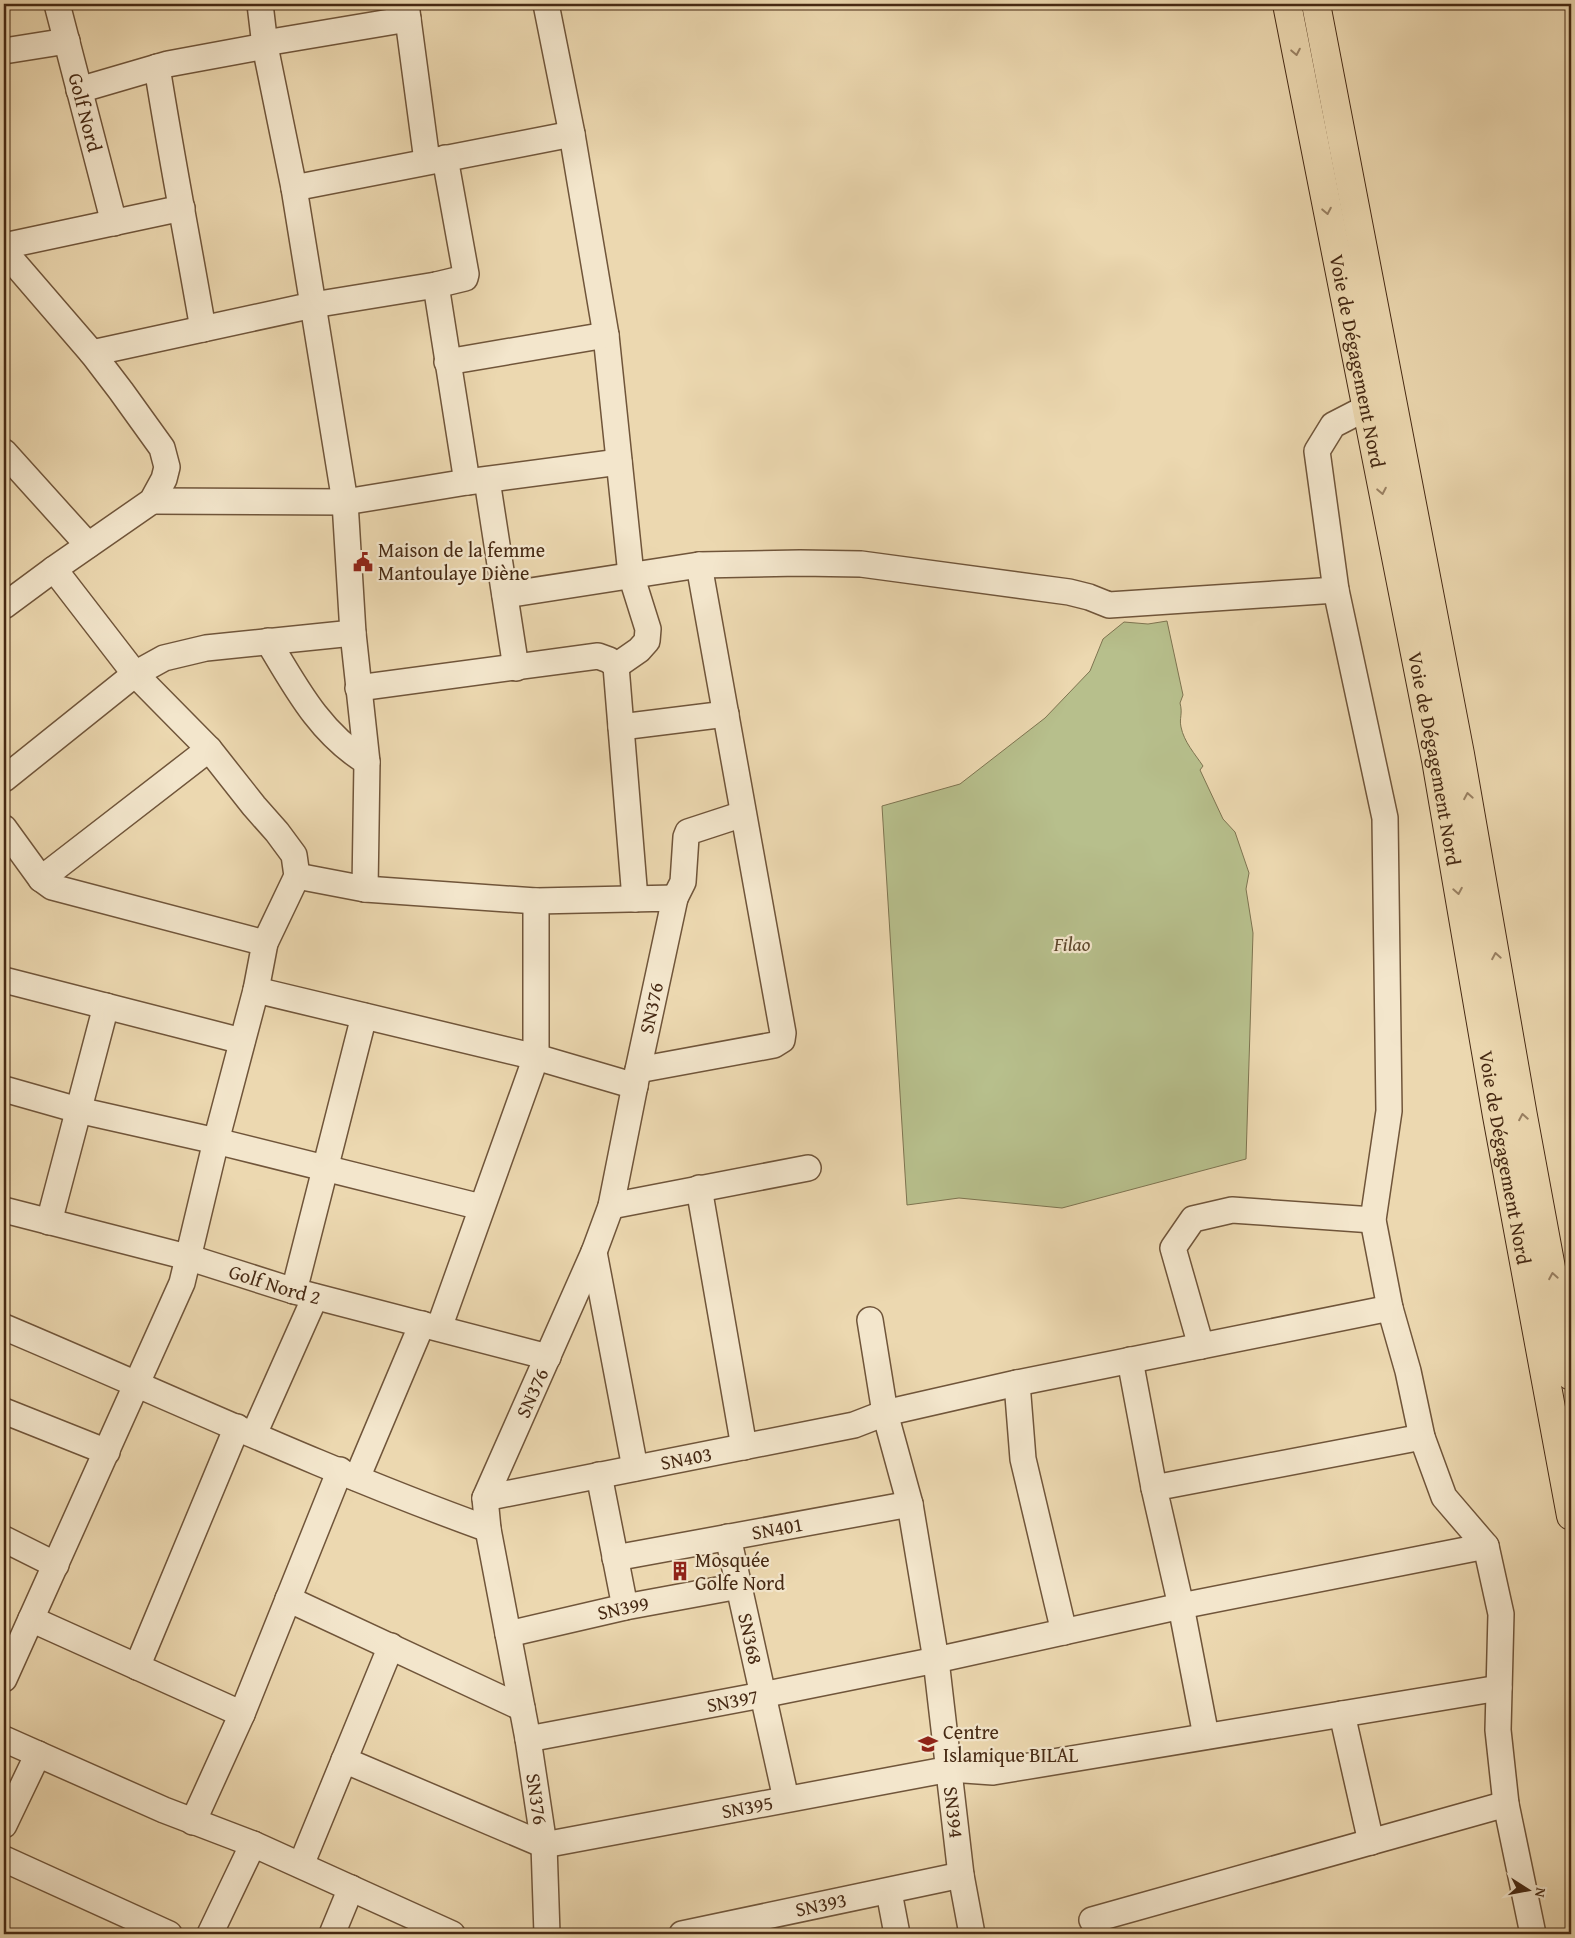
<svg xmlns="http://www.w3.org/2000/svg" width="1575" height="1938" viewBox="0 0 1575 1938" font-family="'Gentium Book Plus',serif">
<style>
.green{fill:#b7bf8c;stroke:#7e7450}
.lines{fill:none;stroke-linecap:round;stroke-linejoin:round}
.minor-casing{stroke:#70553a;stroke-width:28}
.highway-casing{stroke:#462913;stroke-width:30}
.minor{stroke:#f3e6cc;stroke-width:25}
.highway{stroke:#ecd8b0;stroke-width:28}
.oneway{stroke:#998062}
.labels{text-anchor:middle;stroke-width:4.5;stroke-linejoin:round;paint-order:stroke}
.street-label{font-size:20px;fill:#462913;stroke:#f3e6cc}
.poi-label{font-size:20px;fill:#462913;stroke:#f3e6cc;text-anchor:start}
.park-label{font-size:20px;font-style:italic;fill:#5d472b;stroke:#f3e6cc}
</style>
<rect width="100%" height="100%" fill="#ecd8b0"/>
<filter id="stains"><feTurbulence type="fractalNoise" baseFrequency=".004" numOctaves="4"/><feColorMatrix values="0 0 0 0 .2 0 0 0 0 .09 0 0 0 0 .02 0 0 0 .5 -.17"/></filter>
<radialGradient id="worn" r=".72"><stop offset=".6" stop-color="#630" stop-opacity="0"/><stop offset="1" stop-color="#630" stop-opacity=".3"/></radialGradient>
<path class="green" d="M1167 621 1183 695 1180 703C1183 714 1179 718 1181 727 1184 742 1195 754 1203 766L1200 770 1223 819 1235 832 1249 873 1246 889 1253 933 1246 1159 1062 1208 959 1198 907 1205 882 806 960 784 1045 718 1090 671 1103 639 1124 622 1148 624Z"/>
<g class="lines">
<defs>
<g id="minor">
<path id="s1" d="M57 4 114 223"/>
<path d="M260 4 265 46 294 188 345 502 353 633 367 762 365 889"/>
<path d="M406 4 427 161"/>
<path d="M546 4 572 134 606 335 631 575 648 629 647 641 639 650 616 666"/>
<path d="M265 43 408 19"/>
<path d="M4 51 67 41"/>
<path d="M157 67C171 155 188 242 203 329"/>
<path d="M79 90 168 64 265 46"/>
<path d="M294 188 572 134"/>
<path d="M4 246 182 208"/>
<path d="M4 251 92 353 121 391 162 448 167 467 164 479 152 501 54 569 4 606"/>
<path d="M436 285 467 482"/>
<path d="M92 353 313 305 436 285 465 278 466 274 445 158"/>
<path d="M447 362 606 335"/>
<path d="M1366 408 1333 425 1317 451 1336 590 1385 818 1389 1111 1373 1220 1390 1308 1408 1371 1422 1437 1444 1497 1486 1546 1501 1614 1498 1730 1506 1804 1533 1934"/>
<path d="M4 452 88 545"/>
<path d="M487 480 516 668"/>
<path d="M152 501 345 502 467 482 619 462"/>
<path d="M505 595 699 565 800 563 861 564 1069 592 1089 597 1109 605 1336 590"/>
<path d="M268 641C295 686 320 734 367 762"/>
<path d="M358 688 598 656 609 660 616 666 635 899"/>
<path d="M621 727 726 714"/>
<path d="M4 779 135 674 164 658 206 648 353 633"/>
<path d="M4 828 41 879 52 887 265 943"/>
<path id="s2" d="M297 876 365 889 536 901 675 898 638 1070 611 1206 594 1252 485 1498 488 1529 528 1739 544 1845 547 1934"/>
<path d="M41 879 209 749"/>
<path d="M675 898 683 882 686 837 688 832 743 814"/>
<path d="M4 980 242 1041"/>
<path d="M256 990 536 1057 635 1086"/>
<path d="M638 1070 774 1045 782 1040 783 1033 699 565"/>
<path d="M4 1089 78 1110 216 1141 481 1207"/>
<path d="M699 1188 744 1447"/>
<path d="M611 1206 808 1168"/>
<path id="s3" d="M4 1210 187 1257 294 1291 548 1357"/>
<path d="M49 1222 106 1006"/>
<path d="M594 1252 635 1468"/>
<path d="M294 1291 364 1016"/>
<path id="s4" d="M870 1320 885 1413 910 1504 936 1660 961 1875 972 1934"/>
<path d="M4 1327C165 1395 324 1470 488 1529"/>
<path d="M439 1328 536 1057V901"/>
<path d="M1201 1346 1173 1248 1193 1219 1232 1210 1373 1220"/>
<path d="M1130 1360 1154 1488"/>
<path d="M1017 1383 1023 1459 1064 1632"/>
<path d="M4 1411 107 1452"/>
<path d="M254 1434 315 1297"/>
<path d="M599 1475 625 1607"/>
<path d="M357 1478 422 1324"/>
<path id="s5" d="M485 1498 854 1425 885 1413 1017 1383 1390 1308"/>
<path id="s6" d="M728 1537 786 1799"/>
<path d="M4 1539 56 1565"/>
<path id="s7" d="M615 1558 910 1504"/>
<path d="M288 1599 522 1708"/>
<path d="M31 1619 242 1714"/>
<path id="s8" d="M508 1634 625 1607 739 1586"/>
<path d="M137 1667 237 1427"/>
<path d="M4 1679 182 1283 216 1141 256 990 265 943 297 876 294 855 277 832 254 806 209 749 135 674 54 569"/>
<path d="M1342 1714 1371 1842"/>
<path d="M1206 1736 1181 1606 1154 1488 1422 1437"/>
<path d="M4 1739 164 1810 253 1844 452 1934"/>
<path id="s9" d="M528 1739 762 1695 936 1660 1181 1606 1486 1546"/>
<path id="s10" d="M344 1760 544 1845 950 1769 993 1772 1499 1688"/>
<path d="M193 1822 242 1714 340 1470"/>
<path d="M4 1825 38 1754"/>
<path d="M4 1859 169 1934"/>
<path d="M301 1865 391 1646"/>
<path d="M889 1892 897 1934"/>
<path d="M1092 1920 1506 1804"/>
<path d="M210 1934 253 1844"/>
<path d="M332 1934 351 1888"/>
<path id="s11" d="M682 1934 961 1875"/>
</g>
<g id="highway">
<path id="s12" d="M1287 4 1436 760 1497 1116 1571 1516"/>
<path d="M1316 4 1460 754 1523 1116 1571 1376"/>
</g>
</defs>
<use href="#minor" class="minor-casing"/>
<use href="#highway" class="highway-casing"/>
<use href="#minor" class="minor"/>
<use href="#highway" class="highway"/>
</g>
<defs><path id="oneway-chevron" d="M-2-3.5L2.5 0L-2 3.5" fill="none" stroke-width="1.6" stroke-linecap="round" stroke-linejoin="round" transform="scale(1.25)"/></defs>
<g class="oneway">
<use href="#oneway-chevron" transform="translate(1296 52) rotate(79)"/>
<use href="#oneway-chevron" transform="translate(1327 211) rotate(79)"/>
<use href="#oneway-chevron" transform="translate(1382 491) rotate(79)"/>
<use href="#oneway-chevron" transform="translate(1468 796) rotate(-100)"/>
<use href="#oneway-chevron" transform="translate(1458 891) rotate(80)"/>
<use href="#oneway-chevron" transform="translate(1496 956) rotate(-100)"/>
<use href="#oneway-chevron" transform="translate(1523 1117) rotate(-100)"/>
<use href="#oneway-chevron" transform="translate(1553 1276) rotate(-100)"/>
</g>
<defs>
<symbol id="civic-bare" viewBox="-9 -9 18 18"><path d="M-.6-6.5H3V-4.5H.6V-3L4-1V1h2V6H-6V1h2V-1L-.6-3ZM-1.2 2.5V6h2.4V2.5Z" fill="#8f2418" stroke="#f3e6cc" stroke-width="2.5" paint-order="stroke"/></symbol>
<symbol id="building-bare" viewBox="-9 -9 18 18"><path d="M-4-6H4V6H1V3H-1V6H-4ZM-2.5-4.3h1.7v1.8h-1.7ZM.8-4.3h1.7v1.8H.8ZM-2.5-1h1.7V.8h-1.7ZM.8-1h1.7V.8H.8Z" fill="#8f2418" stroke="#f3e6cc" stroke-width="2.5" paint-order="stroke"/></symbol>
<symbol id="school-bare" viewBox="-9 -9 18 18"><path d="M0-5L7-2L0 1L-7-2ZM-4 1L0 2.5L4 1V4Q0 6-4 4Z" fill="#8f2418" stroke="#f3e6cc" stroke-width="2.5" paint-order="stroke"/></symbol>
</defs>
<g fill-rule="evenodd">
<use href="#civic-bare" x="349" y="548" width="28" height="28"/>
<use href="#building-bare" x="666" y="1557" width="28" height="28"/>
<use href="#school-bare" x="914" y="1730" width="28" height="28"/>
</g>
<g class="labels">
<g class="street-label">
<text dy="7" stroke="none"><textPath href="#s1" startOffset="112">Golf Nord</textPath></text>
<text dy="7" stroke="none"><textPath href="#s12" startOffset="364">Voie de Dégagement Nord</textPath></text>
<text dy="7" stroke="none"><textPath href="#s12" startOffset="769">Voie de Dégagement Nord</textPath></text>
<text transform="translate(651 1008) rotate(-78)" y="7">SN376</text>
<text dy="7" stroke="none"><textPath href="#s12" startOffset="1174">Voie de Dégagement Nord</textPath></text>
<text dy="7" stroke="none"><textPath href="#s3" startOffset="281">Golf Nord 2</textPath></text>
<text transform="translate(532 1393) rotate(-66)" y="7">SN376</text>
<text dy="7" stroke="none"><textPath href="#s5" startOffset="205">SN403</textPath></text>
<text dy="7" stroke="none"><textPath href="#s7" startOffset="165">SN401</textPath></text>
<text dy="7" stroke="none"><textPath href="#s8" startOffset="118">SN399</textPath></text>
<text dy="7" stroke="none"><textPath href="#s6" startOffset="104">SN368</textPath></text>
<text dy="7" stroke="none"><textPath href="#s9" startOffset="208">SN397</textPath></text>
<text dy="7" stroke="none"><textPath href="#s2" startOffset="1318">SN376</textPath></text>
<text dy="7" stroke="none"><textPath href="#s10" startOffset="424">SN395</textPath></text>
<text dy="7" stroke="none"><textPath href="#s4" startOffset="500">SN394</textPath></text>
<text dy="7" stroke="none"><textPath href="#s11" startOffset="142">SN393</textPath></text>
</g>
<g class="poi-label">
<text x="378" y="557">Maison de la femme<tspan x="378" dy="23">Mantoulaye Diène</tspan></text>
<text x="695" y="1567">Mosquée<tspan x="695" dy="23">Golfe Nord</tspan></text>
<text x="943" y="1739">Centre<tspan x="943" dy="23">Islamique BILAL</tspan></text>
</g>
<g class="park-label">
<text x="1072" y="951">Filao</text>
</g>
</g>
<rect width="1575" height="1938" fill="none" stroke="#ecd8b0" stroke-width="20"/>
<rect x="5" y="5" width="1565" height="1928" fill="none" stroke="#462913" stroke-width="2.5"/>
<rect x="10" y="10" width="1555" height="1918" fill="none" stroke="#462913"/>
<g transform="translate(1528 1890) rotate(101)" stroke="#f3e6cc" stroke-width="4" paint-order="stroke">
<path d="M0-4L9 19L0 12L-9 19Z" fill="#462913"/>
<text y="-8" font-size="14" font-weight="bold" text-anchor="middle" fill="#462913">N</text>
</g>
<rect width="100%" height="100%" filter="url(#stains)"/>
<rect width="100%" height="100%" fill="url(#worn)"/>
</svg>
